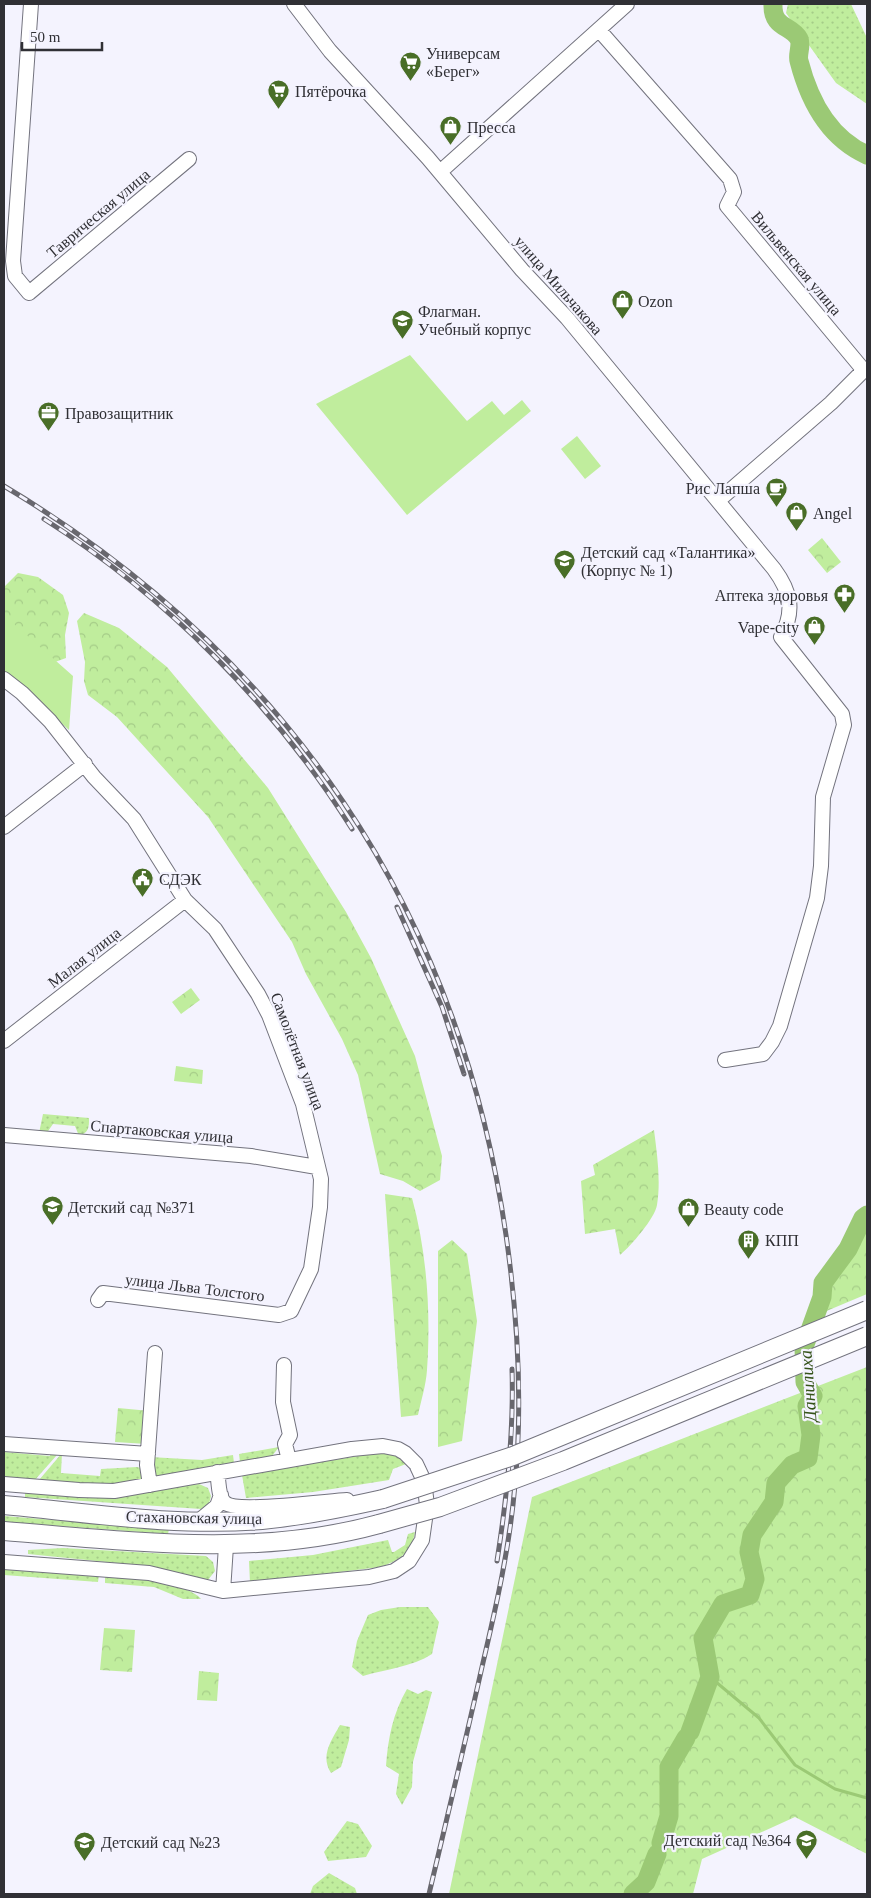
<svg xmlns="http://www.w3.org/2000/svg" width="871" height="1898" viewBox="0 0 871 1898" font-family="'Times New Roman',serif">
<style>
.grass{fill:url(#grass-dots)}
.forest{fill:url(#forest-crowns)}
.garden{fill:#c0ed9d}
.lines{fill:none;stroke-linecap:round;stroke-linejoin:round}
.stream{stroke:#9bc975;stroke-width:3}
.river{stroke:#9bc975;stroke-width:19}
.minor-casing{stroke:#73737e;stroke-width:16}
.major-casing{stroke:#73737e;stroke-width:20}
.minor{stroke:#fff;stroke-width:14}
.major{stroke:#fff;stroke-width:18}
.rail-casing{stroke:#68676e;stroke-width:5}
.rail{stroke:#f4f3fe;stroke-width:3;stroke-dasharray:9;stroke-linecap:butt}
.major-bridge-casing{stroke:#73737e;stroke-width:20;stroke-linecap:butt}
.major-bridge{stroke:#fff;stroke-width:18}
.labels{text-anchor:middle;stroke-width:4.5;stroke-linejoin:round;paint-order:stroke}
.poi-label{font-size:16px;fill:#303035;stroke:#f4f3fe;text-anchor:start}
.street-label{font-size:16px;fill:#303035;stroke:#f4f3fe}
.water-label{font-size:18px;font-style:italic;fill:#36541a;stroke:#f4f3fe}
</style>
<defs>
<pattern id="grass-dots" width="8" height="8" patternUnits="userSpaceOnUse" patternTransform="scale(1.25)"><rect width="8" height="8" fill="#c0ed9d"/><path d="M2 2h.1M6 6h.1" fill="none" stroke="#a5cc88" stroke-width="1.8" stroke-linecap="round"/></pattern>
<pattern id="forest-crowns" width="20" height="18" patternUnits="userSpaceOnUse" patternTransform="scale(1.25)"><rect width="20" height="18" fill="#c0ed9d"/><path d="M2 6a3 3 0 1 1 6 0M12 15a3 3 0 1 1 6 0" fill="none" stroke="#a5cc88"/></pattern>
</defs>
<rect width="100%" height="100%" fill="#f4f3fe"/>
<path class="grass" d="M788 4H851L867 38V104L836 83 786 13Z
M43 1114 89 1118C89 1128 89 1132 79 1136L75 1126 53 1124 46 1134 39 1133Z
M51 1446 64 1447 34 1481 4 1478V1452L50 1456Z
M279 1447 272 1456 240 1462 239 1454Z
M383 1452 397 1456 406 1464 393 1469 389 1480 313 1492 246 1498 242 1475Z
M62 1453 61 1473 100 1476 101 1469 137 1467 143 1469 144 1481C109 1487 74 1482 39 1480Z
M233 1455 234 1463 153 1478 150 1457 202 1460Z
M199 1484 208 1488 211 1496 209 1504 201 1509 25 1497V1491L109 1497Z
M4 1516 169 1529 168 1534 4 1522Z
M415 1532C412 1553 398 1561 380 1567L250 1583 249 1561 313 1555 388 1540 392 1552H394L405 1545 408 1534Z
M63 1548 206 1556 213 1562 215 1571 208 1580H200L146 1566 28 1554V1550Z
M4 1568 99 1575 98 1582 4 1575Z
M105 1576C126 1577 189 1583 201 1599H183L154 1587 105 1583Z
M400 1607H428L439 1622 432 1654C412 1667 386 1669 363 1676L352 1667 357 1641 368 1615 381 1610Z
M407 1689 418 1694 426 1690 432 1692 413 1762 412 1787 402 1805 396 1794 399 1774 386 1766C388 1738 393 1713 407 1689Z
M340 1725 350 1727 349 1740 341 1767 331 1773C320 1756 331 1741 340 1725Z
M347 1821 358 1824 372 1846 366 1857 328 1861 324 1852Z
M329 1873 355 1888 357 1894H310L313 1886Z"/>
<path class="forest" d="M822 538 841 562 827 573 808 550Z
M18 573 38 577 63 595 69 613 65 635 66 658 44 666 4 632V587Z
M84 613 119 628 167 667 268 788 346 912 371 958 415 1056 442 1156 440 1180 420 1191 403 1181 380 1174 358 1075 342 1039 306 974 292 942 208 817 117 717 88 695 84 681 85 662 77 621Z
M191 988 200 1000 181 1014 172 1002Z
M176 1066 203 1070 202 1084 174 1081Z
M654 1130C657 1154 661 1180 657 1205 655 1218 631 1246 620 1255L615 1229 585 1234 581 1181 595 1175 593 1165Z
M385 1194 412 1198C427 1253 431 1313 427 1370 426 1385 421 1401 418 1415L401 1417Z
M867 1218V1294L817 1315 824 1297 825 1283 852 1248Z
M452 1240 467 1254 477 1321 462 1441 438 1447V1251Z
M867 1367V1854L795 1817 702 1859 693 1894H449L532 1497Z
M118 1408 150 1411 147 1444 115 1442Z
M104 1628 135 1630 132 1672 100 1670Z
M199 1671 219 1673 217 1701 197 1700Z"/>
<path class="garden" d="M410 355 467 421 492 401 504 415 522 400 531 411 407 515 316 404Z
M577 436 601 466 585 479 561 449Z
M4 615 73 676 69 730 4 671Z"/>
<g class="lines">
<path class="stream" d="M710 1677 759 1718 795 1765 835 1789 867 1798"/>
<path class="river" d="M773 4C772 29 792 25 799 39 802 46 797 54 799 61 809 100 829 138 867 155
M690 1732 710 1677 703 1638 723 1604 750 1595 755 1579 749 1552 752 1535 774 1502 776 1483 792 1465 808 1458 811 1435 807 1406 813 1396 805 1382 804 1347 822 1297 823 1283 848 1249 863 1218 867 1215
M661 1843 669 1816V1767L686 1738
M633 1894 646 1882 657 1854"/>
<defs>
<path id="minor" d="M31 4 13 261 15 276 29 293 189 159
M294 4 330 51 428 158 522 270 567 318 774 569C791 592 795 611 781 637L842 714 844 725 823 797 821 866 817 898 780 1026 772 1042 763 1054 725 1060
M599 30 730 179 734 192 727 206 861 367V373L831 403 719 500
M440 172 627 4
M4 679 22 693 50 721 94 777 134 819 185 900 215 929 258 994 269 1015 303 1104 321 1179 320 1207 311 1269 291 1311 279 1315 103 1293 98 1300
M4 827 85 764
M4 1041 185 900
M4 1135 251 1156 317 1167
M284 1365 283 1402 290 1435 285 1444 289 1460
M4 1444 148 1454
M217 1472C219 1481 218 1496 224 1502 235 1514 327 1501 347 1500
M4 1484 79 1490 114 1491 352 1449 383 1446 398 1449 405 1453 416 1464 424 1481 427 1505 422 1540 409 1561 394 1571 369 1577 223 1591 149 1573 4 1562
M150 1485 147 1465 155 1353
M200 1520 217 1506 221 1495
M223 1591 226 1546"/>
<path id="major" d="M4 1505C89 1513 177 1527 262 1520 303 1516 343 1508 383 1499
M4 1531C129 1541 255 1558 379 1524"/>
</defs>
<use href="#minor" class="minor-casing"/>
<use href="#major" class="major-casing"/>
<use href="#minor" class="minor"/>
<use href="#major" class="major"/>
<defs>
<path id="rail" d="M4 486C286 655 459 909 506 1235 518 1319 523 1400 515 1484 510 1546 496 1607 482 1667 465 1743 447 1818 429 1894
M44 519C167 597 275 706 352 829
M397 907 442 1007 464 1074
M497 1561C507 1497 514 1433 512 1369"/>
</defs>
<use href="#rail" class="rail-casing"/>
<use href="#rail" class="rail"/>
<defs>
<path id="major-bridge" d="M383 1499 513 1456 867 1310
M379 1524 440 1507 563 1461 867 1336"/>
</defs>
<use href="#major-bridge" class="major-bridge-casing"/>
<use href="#major-bridge" class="major-bridge"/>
</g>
<defs>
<symbol id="supermarket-pin" viewBox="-11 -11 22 30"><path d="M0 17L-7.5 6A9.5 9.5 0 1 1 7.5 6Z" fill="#496e27" stroke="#f4f3fe"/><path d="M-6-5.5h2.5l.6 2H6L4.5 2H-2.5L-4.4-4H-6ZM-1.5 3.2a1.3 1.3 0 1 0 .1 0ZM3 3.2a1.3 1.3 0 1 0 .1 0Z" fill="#fff"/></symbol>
<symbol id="shop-pin" viewBox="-11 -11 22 30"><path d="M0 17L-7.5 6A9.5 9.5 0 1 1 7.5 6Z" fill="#496e27" stroke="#f4f3fe"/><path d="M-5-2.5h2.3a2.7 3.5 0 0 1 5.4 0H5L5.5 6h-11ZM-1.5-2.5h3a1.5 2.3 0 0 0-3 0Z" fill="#fff"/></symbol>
<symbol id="school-pin" viewBox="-11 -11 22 30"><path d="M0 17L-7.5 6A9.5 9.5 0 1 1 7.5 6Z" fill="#496e27" stroke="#f4f3fe"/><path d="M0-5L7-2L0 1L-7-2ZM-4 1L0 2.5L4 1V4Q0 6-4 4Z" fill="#fff"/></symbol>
<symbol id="office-pin" viewBox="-11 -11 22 30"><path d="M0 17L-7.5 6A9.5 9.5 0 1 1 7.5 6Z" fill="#496e27" stroke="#f4f3fe"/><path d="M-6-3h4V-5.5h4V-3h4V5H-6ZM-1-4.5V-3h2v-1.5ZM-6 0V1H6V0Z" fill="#fff"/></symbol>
<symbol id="cafe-pin" viewBox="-11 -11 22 30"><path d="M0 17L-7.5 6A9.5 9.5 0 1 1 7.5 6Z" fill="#496e27" stroke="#f4f3fe"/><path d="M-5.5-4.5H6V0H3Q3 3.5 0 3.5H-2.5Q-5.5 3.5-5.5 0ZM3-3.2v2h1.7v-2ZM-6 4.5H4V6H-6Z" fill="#fff"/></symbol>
<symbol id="pharmacy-pin" viewBox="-11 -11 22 30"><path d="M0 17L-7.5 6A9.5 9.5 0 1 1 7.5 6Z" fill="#496e27" stroke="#f4f3fe"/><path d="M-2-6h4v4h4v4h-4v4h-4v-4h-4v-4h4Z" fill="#fff"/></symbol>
<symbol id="civic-pin" viewBox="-11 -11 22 30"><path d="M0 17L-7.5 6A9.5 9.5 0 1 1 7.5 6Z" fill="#496e27" stroke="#f4f3fe"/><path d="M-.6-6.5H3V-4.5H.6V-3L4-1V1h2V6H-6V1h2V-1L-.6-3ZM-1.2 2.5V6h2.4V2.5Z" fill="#fff"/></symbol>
<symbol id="building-pin" viewBox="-11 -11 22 30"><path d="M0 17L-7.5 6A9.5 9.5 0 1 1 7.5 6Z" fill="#496e27" stroke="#f4f3fe"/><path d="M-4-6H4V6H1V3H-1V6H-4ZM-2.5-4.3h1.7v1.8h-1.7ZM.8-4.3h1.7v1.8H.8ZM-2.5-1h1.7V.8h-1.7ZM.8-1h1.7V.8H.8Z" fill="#fff"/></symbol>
</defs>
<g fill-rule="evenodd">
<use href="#supermarket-pin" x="398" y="50" width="25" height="34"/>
<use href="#supermarket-pin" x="266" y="78" width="25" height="34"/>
<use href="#shop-pin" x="438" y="114" width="25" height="34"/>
<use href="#shop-pin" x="610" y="288" width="25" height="34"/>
<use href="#school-pin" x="390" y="308" width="25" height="34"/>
<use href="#office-pin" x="36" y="400" width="25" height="34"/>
<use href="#cafe-pin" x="764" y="476" width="25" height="34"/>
<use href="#shop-pin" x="784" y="500" width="25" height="34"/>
<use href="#school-pin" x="552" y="548" width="25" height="34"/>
<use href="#pharmacy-pin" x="832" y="582" width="25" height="34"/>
<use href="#shop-pin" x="802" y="614" width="25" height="34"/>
<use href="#civic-pin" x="130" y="866" width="25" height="34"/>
<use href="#school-pin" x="40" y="1194" width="25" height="34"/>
<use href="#shop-pin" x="676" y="1196" width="25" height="34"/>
<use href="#building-pin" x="736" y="1228" width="25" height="34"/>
<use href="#school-pin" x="794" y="1828" width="25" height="34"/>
<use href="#school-pin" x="72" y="1830" width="25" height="34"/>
</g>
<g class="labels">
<g class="poi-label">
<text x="426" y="59">Универсам<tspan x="426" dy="18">«Берег»</tspan></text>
<text x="295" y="97">Пятёрочка</text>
<text x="467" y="133">Пресса</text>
<text x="638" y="307">Ozon</text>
<text x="418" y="317">Флагман.<tspan x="418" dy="18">Учебный корпус</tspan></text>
<text x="65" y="419">Правозащитник</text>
<text x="760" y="494" text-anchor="end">Рис Лапша</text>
<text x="813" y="519">Angel</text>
<text x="581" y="558">Детский сад «Талантика»<tspan x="581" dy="18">(Корпус № 1)</tspan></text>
<text x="828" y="601" text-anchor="end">Аптека здоровья</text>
<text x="799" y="633" text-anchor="end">Vape-city</text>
<text x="159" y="885">СДЭК</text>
<text x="68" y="1213">Детский сад №371</text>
<text x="704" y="1215">Beauty code</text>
<text x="765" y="1246">КПП</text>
<text x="791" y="1846" text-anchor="end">Детский сад №364</text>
<text x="101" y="1848">Детский сад №23</text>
</g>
<g class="street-label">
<text transform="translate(98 213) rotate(-40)" y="6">Таврическая улица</text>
<text transform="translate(797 263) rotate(50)" y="6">Вильвенская улица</text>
<text transform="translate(559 285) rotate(49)" y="6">улица Мильчакова</text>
<text transform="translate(84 957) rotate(-38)" y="6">Малая улица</text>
<text transform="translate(298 1051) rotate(69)" y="6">Самолётная улица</text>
<text transform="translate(162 1131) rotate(5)" y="6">Спартаковская улица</text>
<text transform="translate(195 1287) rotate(7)" y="6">улица Льва Толстого</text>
<text transform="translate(194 1517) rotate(1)" y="6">Стахановская улица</text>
</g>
<g class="water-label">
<text transform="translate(808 1386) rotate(-94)" y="6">Данилиха</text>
</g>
</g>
<rect width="871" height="1898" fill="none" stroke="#303035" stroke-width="10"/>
<path d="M22 42v8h80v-8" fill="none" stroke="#303035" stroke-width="2.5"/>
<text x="30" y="42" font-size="15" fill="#303035" stroke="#f4f3fe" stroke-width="4" paint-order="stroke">50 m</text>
</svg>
